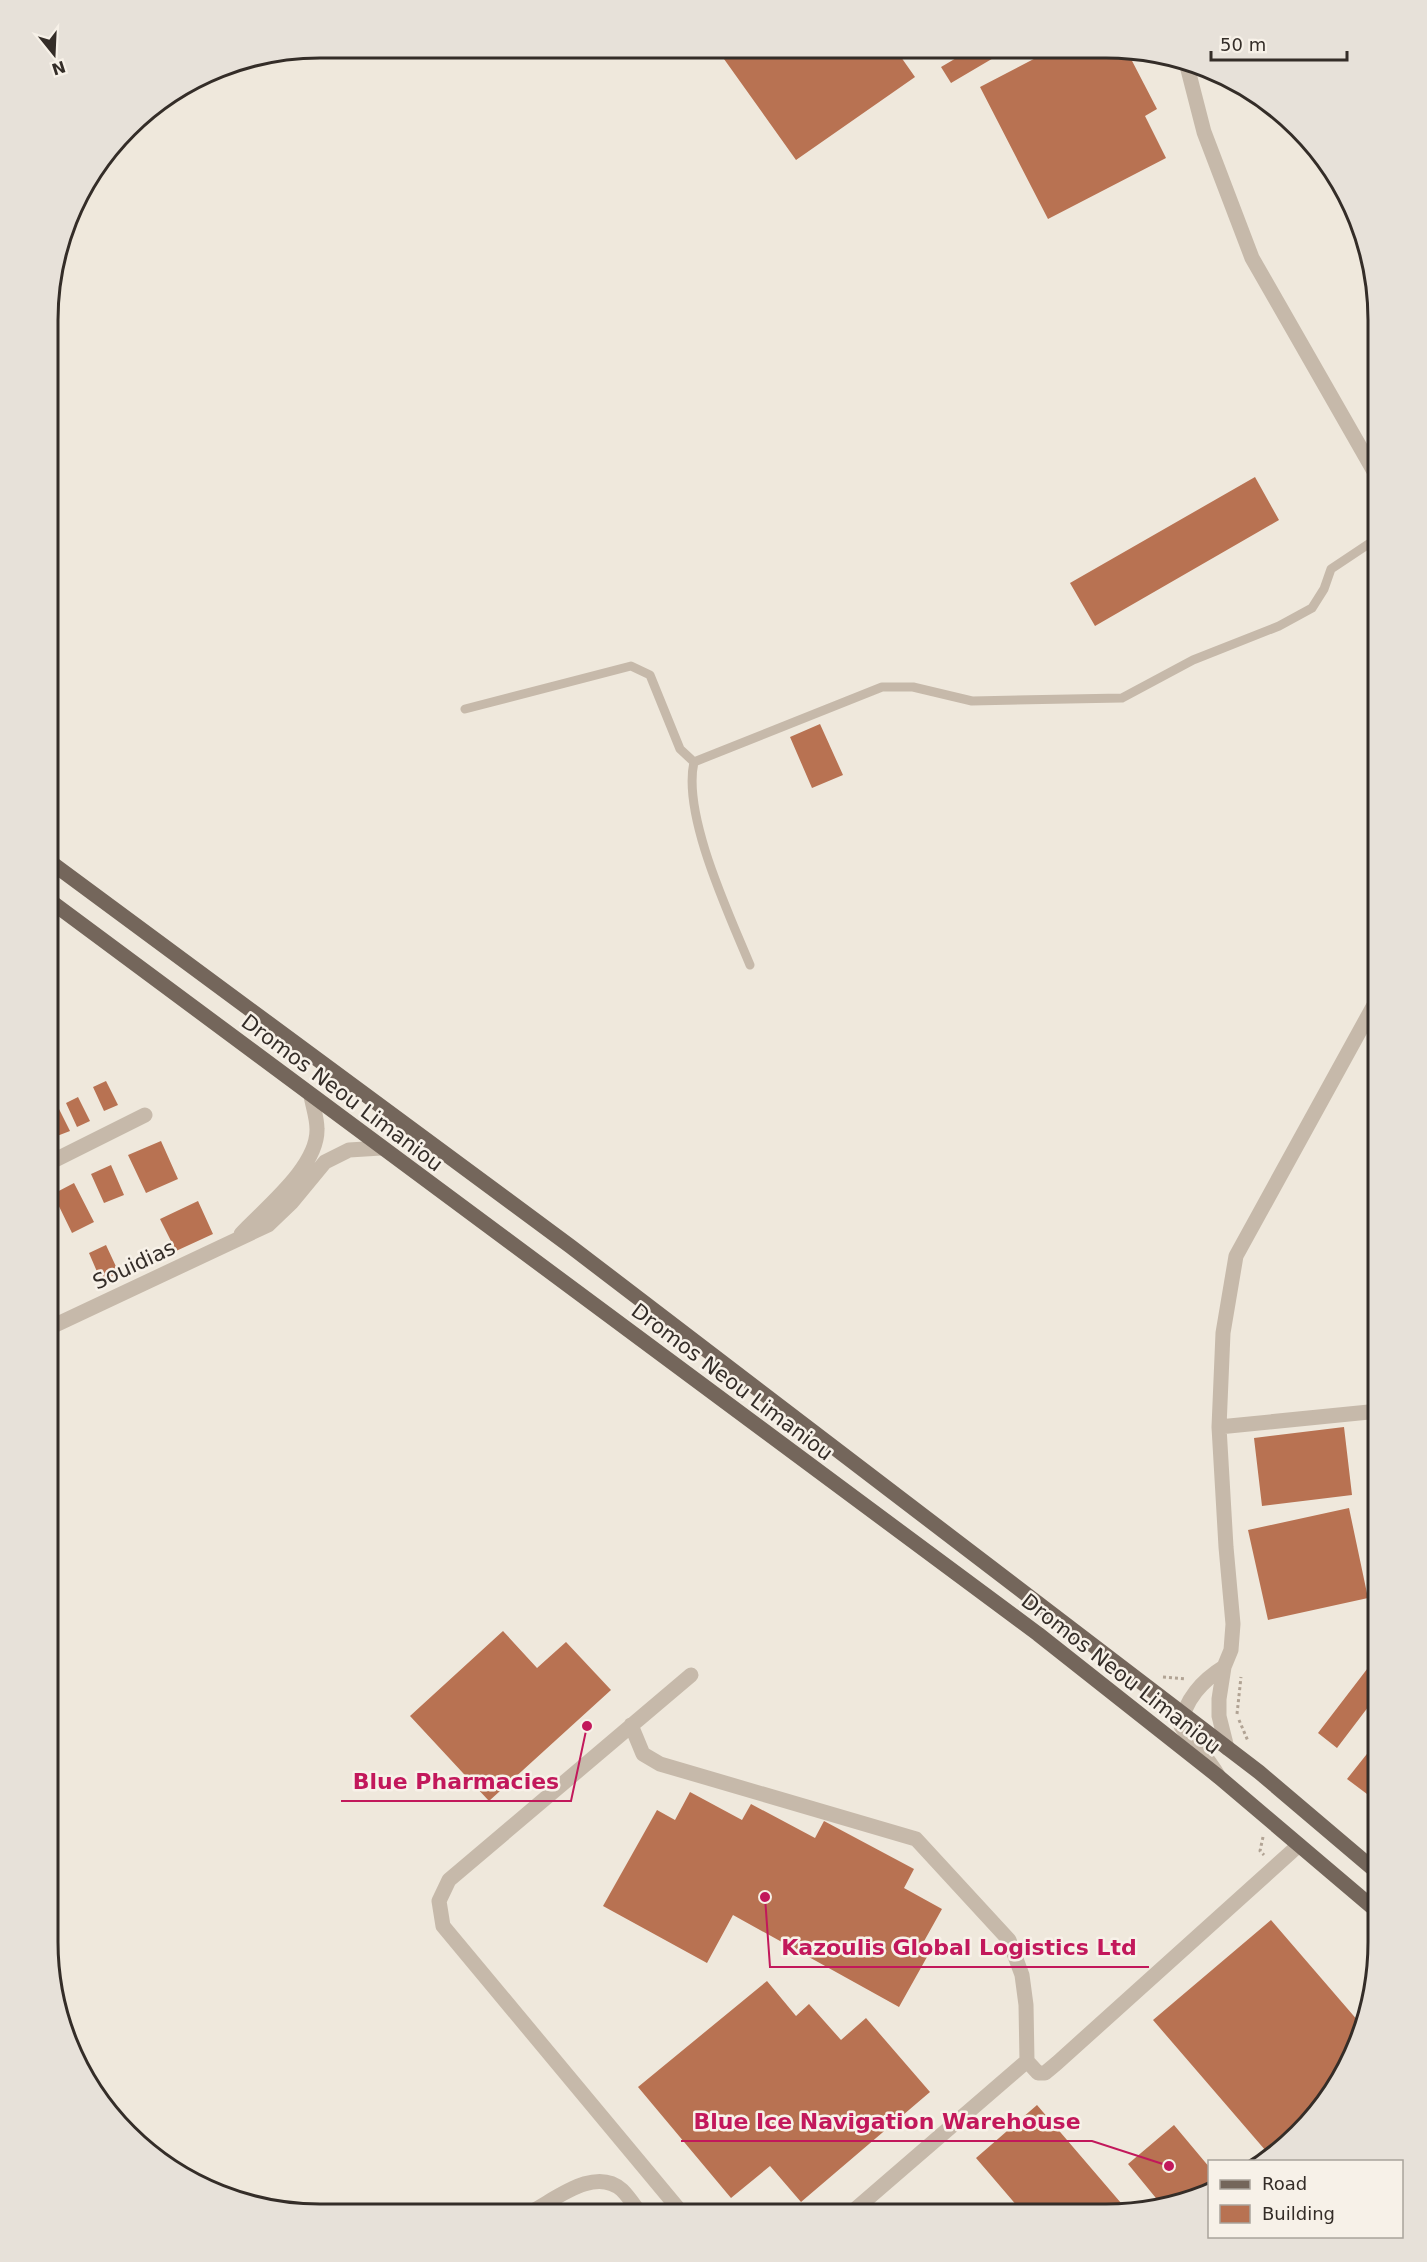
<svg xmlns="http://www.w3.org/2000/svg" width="1427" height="2262" viewBox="0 0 1427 2262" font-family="'DejaVu Sans',sans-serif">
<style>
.building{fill:#b87252}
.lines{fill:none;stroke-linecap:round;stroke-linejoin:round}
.path{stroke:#b1a394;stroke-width:3;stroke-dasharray:3 3;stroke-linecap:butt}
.lane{stroke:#c6b9aa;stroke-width:9}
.street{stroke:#c6b9aa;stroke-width:15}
.primary{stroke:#74665b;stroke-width:15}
.labels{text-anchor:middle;stroke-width:5;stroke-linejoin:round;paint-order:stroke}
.street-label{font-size:21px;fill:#342d28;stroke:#f7f1e8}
.rim{fill:none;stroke:#342d28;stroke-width:3}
.leader{fill:none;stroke:#c2185b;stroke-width:2}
.callout-dot{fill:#c2185b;stroke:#f7f1e8;stroke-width:2}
.callout-label{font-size:22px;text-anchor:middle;font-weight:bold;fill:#c2185b;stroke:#f7f1e8;stroke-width:5;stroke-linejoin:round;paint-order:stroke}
</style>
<rect width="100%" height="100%" fill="#efe8dc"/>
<path class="building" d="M723 49 896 50 915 77 796 160 719 52Z
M970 50H1007L951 83 941 67Z
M1051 50H1142L1130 57 1157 109 1145 116 1166 158 1048 219 980 87Z
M1255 477 1279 520 1095 626 1070 583Z
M820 724 843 775 812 788 790 737Z
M106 1081 118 1105 104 1111 93 1087Z
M78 1097 90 1121 77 1127 66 1103Z
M58 1107 70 1131 57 1136 49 1120V1112Z
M161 1141 178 1179 146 1193 128 1155Z
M111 1165 124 1195 104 1203 91 1174Z
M74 1183 94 1222 72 1233 53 1194Z
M198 1201 213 1234 176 1251 160 1219Z
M106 1245 119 1273 101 1281 89 1253Z
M1344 1427 1352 1495 1262 1506 1254 1438Z
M1349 1508 1368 1598 1268 1620 1248 1530Z
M503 1631 537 1668 566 1642 611 1690 489 1801 410 1716Z
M1374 1660 1378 1663V1694L1337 1748 1318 1733Z
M1378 1740V1780L1367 1794 1347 1779Z
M690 1792 742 1820 751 1804 815 1838 824 1821 914 1869 904 1888 942 1909 918 1952 927 1957 899 2007 733 1915 707 1963 603 1906 657 1810 675 1820Z
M1271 1920 1365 2029 1333 2093 1272 2158 1153 2020Z
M767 1981 796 2016 809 2004 841 2040 866 2018 930 2092 801 2202 770 2166 731 2198 638 2087Z
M1037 2105 1127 2210 1107 2214H1024L976 2158Z
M1174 2125 1210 2168V2193L1160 2203 1128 2164Z"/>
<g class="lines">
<path class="path" d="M1163 1677 1186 1679
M1237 1714 1241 1677
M1239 1720 1248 1741
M1263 1837 1260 1851 1264 1855"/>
<path class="lane" d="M465 709 631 666 650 675 680 749 694 762
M694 762 882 687H913L972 701 1122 698 1193 660 1279 626 1312 608 1324 589 1331 569 1379 537
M694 762C682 815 729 914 750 965"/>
<path class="street" d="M1186 62 1204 132 1252 258 1379 480
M49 1163 145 1115
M241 1234C265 1208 318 1167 317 1129 317 1118 313 1107 311 1096
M49 1328 268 1225 292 1202 325 1162 349 1150 381 1148
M1376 1411 1379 1442
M1219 1427 1379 1411
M631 1725 643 1754 660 1764 916 1839 1009 1940 1022 1975 1026 2005 1027 2061 1038 2073H1045L1057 2063 1299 1845
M1227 1748 1219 1716V1699L1224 1667 1231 1650 1233 1624 1226 1547 1219 1427 1223 1333 1236 1256 1379 996
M1219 1777C1208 1757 1194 1744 1181 1726 1184 1700 1203 1680 1224 1667
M531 2212C556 2199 595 2166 622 2190 629 2197 634 2205 640 2213
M682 2213 443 1926 439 1901 449 1880 691 1675
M851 2213 1027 2061"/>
<path class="primary" d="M49 861 570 1246 1259 1772 1378 1873
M49 900 1038 1634 1219 1777 1378 1912"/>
</g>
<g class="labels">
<g class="street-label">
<text transform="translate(342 1093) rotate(37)" y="7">Dromos Neou Limaniou</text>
<text transform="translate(134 1265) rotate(-25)" y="7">Souidias</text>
<text transform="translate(732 1382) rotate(37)" y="7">Dromos Neou Limaniou</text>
<text transform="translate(1121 1674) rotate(38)" y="7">Dromos Neou Limaniou</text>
</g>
</g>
<path d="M0 0H1427V2262H0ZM320 58H1106A262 262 0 0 1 1368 320V1942A262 262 0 0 1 1106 2204H320A262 262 0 0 1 58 1942V320A262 262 0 0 1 320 58Z" fill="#e7e1d9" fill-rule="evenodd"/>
<path class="rim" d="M320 58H1106A262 262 0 0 1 1368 320V1942A262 262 0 0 1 1106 2204H320A262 262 0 0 1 58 1942V320A262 262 0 0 1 320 58Z"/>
<path class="leader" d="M587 1726L571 1801H341M765 1897L770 1967H1149M1169 2166L1092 2141H681"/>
<g class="callout-dot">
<circle cx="587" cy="1726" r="6"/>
<circle cx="765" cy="1897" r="6"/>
<circle cx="1169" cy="2166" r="6"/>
</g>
<g class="callout-label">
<text x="456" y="1789">Blue Pharmacies</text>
<text x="959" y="1955">Kazoulis Global Logistics Ltd</text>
<text x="887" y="2129">Blue Ice Navigation Warehouse</text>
</g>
<rect x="1208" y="2160" width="195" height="78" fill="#f7f1e8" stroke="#a9a39b" stroke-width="1.5"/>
<rect x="1220" y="2180" width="30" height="9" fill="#74665b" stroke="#a9a39b" stroke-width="1.5"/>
<text x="1262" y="2190" font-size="18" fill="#342d28">Road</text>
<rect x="1220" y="2205" width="30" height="18" fill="#b87252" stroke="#a9a39b" stroke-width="1.5"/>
<text x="1262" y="2220" font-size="18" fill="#342d28">Building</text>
<g transform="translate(54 54) rotate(162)" stroke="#f7f1e8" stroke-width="4.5" paint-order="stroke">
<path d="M0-4.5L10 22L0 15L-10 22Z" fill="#342d28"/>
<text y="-9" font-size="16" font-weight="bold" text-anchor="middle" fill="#342d28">N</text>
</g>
<path d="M1211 51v9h136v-9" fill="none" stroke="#342d28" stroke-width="3"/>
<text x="1220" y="51" font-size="18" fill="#342d28" stroke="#f7f1e8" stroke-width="4.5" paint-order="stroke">50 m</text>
</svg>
